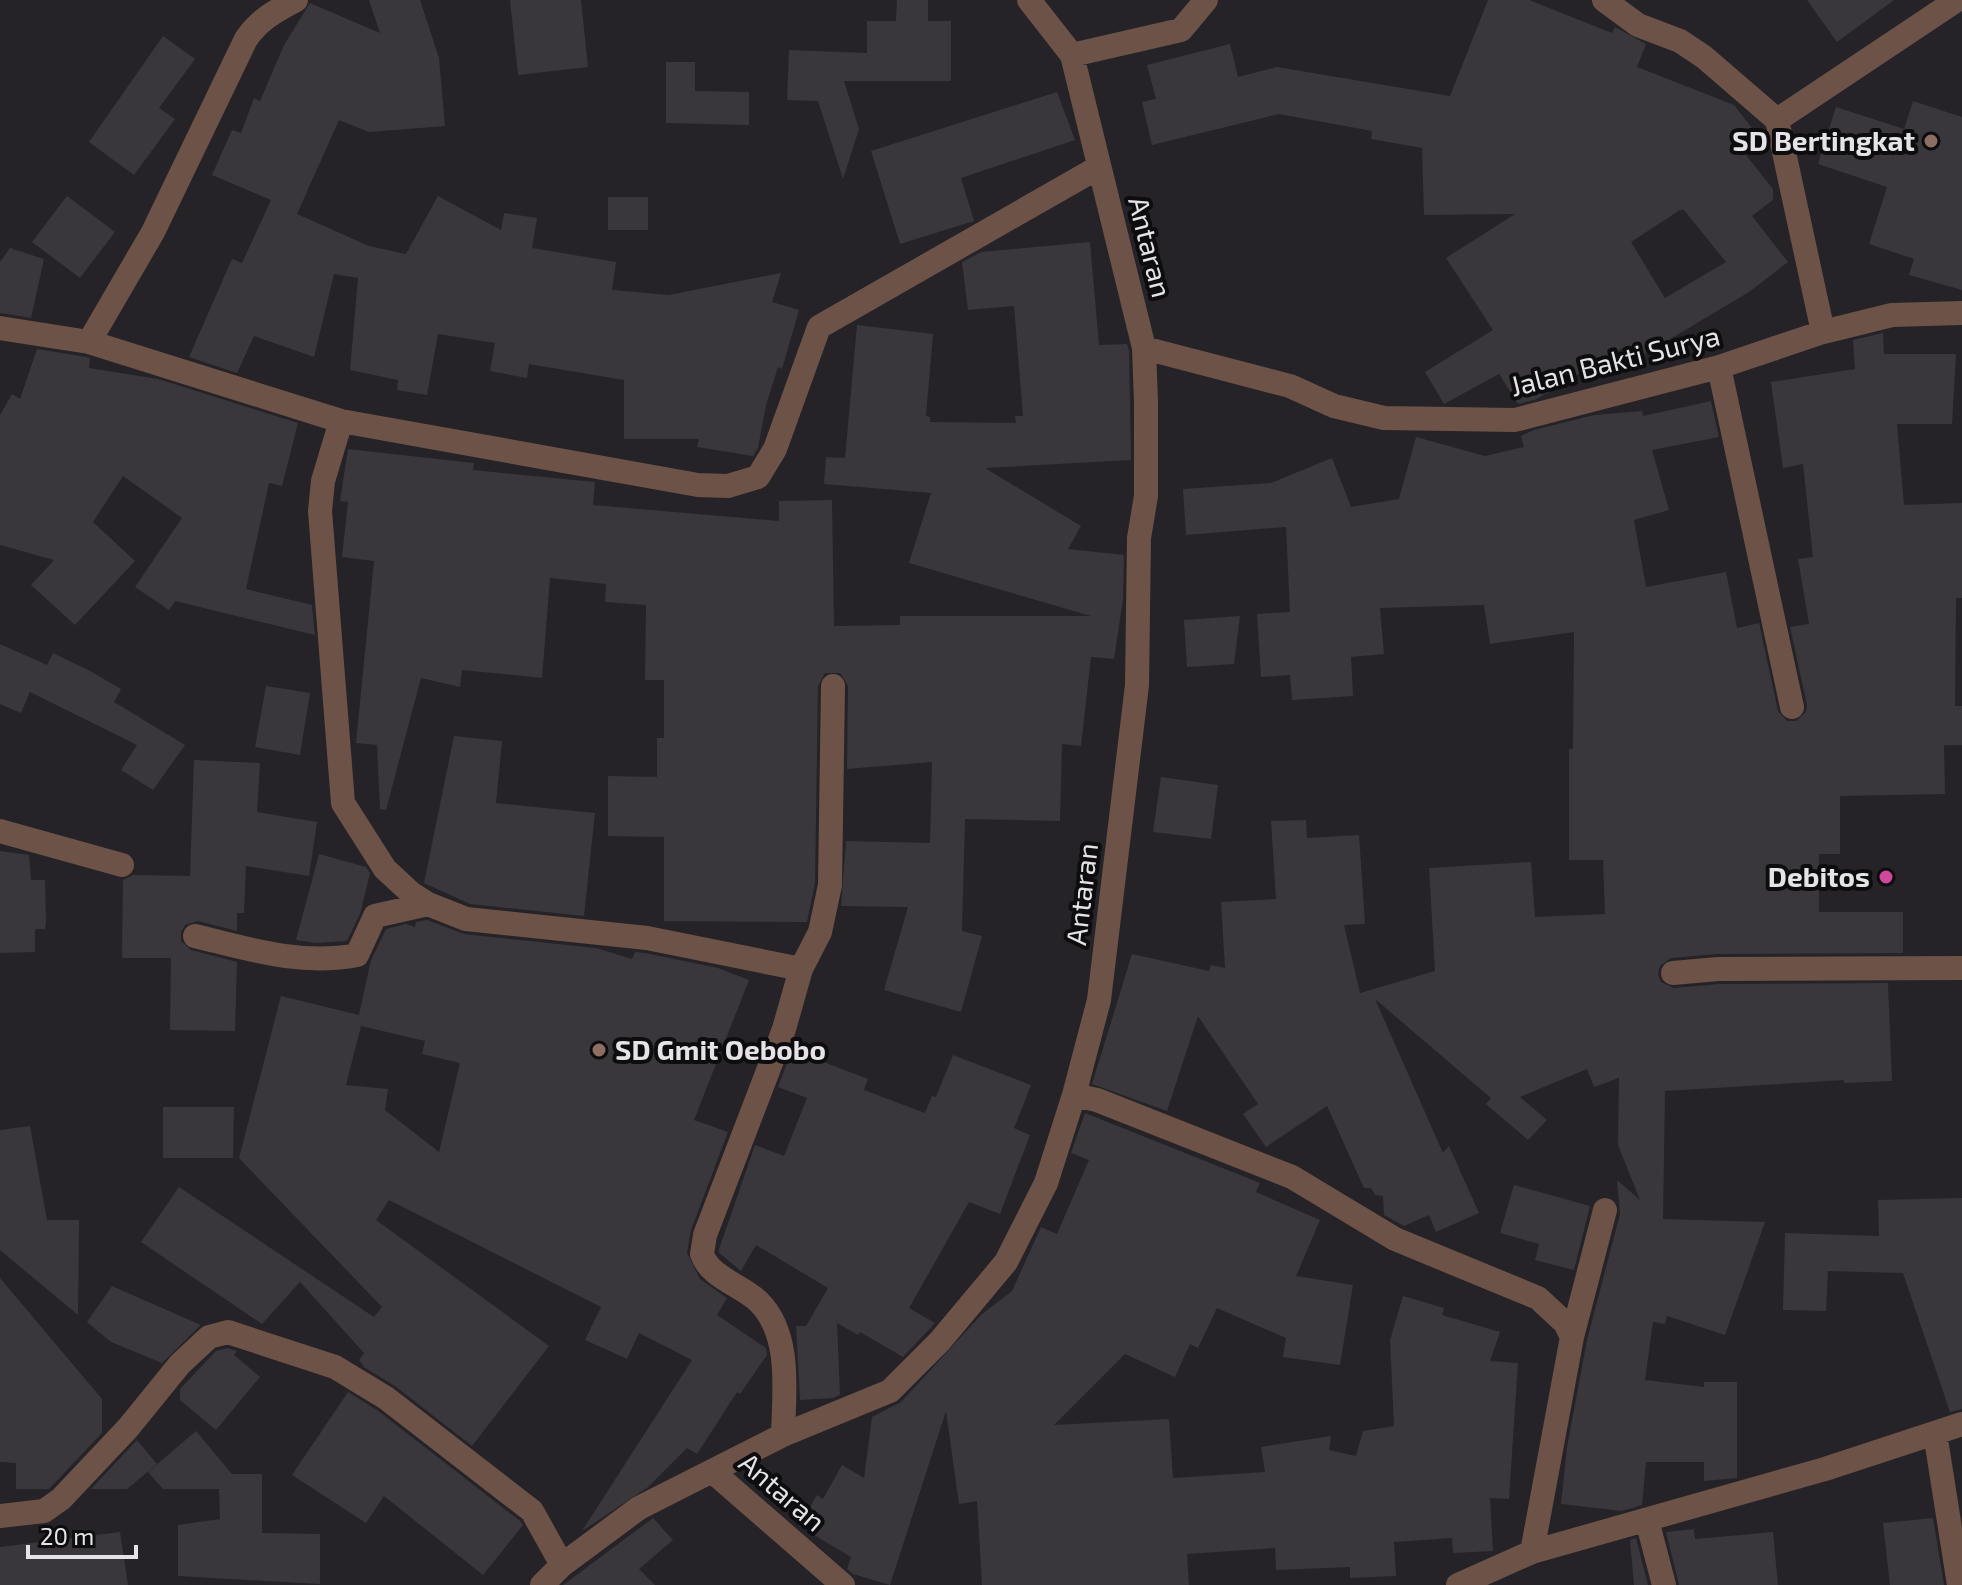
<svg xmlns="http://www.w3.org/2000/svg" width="1962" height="1585" viewBox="0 0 1962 1585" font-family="'Exo 2',sans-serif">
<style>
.building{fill:#39373c;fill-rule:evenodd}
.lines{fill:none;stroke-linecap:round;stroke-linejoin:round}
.street{stroke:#6d5247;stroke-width:24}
.education-dot{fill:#8d6e63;stroke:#0d0d0f;stroke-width:3}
.hotel-dot{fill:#d1479c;stroke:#0d0d0f;stroke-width:3}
.labels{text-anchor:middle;stroke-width:8;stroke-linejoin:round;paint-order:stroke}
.poi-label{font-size:28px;font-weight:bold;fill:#e5e3e7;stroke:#0d0d0f;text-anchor:end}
.street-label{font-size:28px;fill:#e5e3e7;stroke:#0d0d0f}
</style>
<rect width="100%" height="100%" fill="#252327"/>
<path class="building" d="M369 0H420L439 58 445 126 369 132 339 120 297 214 369 246 406 254 438 196 501 230 504 213 537 218 532 248 616 262 612 290 669 295 781 273 772 302 799 310 782 369 778 367 766 405 758 448 753 456 697 447 699 439H624V380L529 364 527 378 490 371 495 343 438 334 427 395 397 390 398 380 350 370 358 278 334 274 314 357 254 336 237 373 189 357 232 259 242 263 271 200 212 175 232 130 241 133 254 98 260 101 284 45 310 3 380 33Z
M510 0H581L588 67 518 75Z
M897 0H928V21H951V81H844L859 129 843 179 818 101 787 100 789 50 867 53V21H896Z
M1488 0H1529L1612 33 1615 27 1646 44 1637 67 1734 105 1766 146 1730 135 1773 189V200L1752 216 1788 262 1749 292 1635 360 1626 346 1537 399 1518 404 1499 374 1444 404 1425 372 1493 330 1446 258 1515 214 1424 215 1422 148 1371 139 1372 131 1279 114 1152 145 1142 102 1156 99 1147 65 1230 44 1238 77 1277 67 1450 96ZM1680 210H1684L1726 262 1665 298 1631 242Z
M1807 0H1894L1837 42Z
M163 36 195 59 159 108 175 119 134 175 89 142Z
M666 62H695V91L749 92V125L666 123Z
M1057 92 1075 140 961 178 974 221 900 244 871 151Z
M1913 101 1962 117V290L1909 275 1914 259 1869 244 1887 187 1818 164 1836 107 1904 129Z
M67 196 115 232 80 278 32 242Z
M608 197H648V230H608Z
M1090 242 1099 345 1127 344 1129 350 1131 460 985 468 1081 526 1068 549 1124 555 1123 599 1114 659 1091 657 1081 746 1062 744 1060 821 965 819 962 931 982 936 961 1012 884 990 908 907 841 906 846 841 930 843 932 762 847 769 848 686 840 673H825L818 686 815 883 807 922 664 921V837L608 836V776L657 777V738H664V680H645L646 605 605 602 606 584 550 578 542 678 462 670 460 687 421 678 386 810 380 809 377 745 356 743 374 561 342 557 348 502 340 501 348 449 474 463 473 470 595 482 593 505 779 521V501L832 500 834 626 900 625V616H1091L909 563 931 493 824 484 826 457 845 458 857 325 933 334 926 416 930 417V422L1016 423 1015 416H1023L1014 306 968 310 962 262 981 252Z
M10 248 44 259 31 318 0 313V262Z
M1883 333 1884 354H1956L1952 424H1897L1904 505 1962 503V598H1956L1955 706H1962V745H1944L1945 794 1840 796V854H1819V912H1903V953L1717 954 1671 958 1660 966 1658 974 1661 982 1674 988 1719 984 1888 983 1892 1081 1844 1083V1080L1665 1091 1663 1219 1765 1222 1725 1335 1667 1316 1665 1324 1653 1322 1645 1380 1704 1387V1382H1737V1478L1704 1481V1462H1646L1642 1505 1622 1511 1561 1504 1567 1447 1587 1340 1620 1214 1617 1180 1640 1200 1618 1145 1619 1078 1594 1087 1587 1069 1520 1097 1547 1120 1528 1140 1486 1104 1491 1098 1375 999 1443 1153 1449 1146 1479 1213 1436 1232 1429 1215 1404 1226 1384 1215 1383 1196 1375 1195 1371 1188H1364L1327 1106 1266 1147 1243 1114 1258 1104 1198 1016 1167 1111 1092 1084 1132 954 1209 971 1211 965 1225 968 1221 902 1276 899 1271 821 1306 820 1307 838 1359 835 1365 924 1344 925 1360 993 1435 971 1429 868 1531 862 1535 917 1605 914 1603 860H1569V749H1573L1574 632 1490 644 1484 605 1380 608 1384 654 1351 657 1353 696 1292 700 1290 675 1261 677 1257 614 1290 612 1286 527 1186 535 1183 489 1271 483 1332 458 1351 507 1399 499 1416 437 1485 456 1524 447 1521 436 1534 430 1594 415 1642 411 1643 416 1711 401 1719 437 1652 450 1669 510 1634 520 1646 587 1726 572 1737 628 1759 623 1778 711 1787 721H1796L1806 712 1807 705 1790 627 1809 624 1798 559 1813 557 1803 464 1783 468 1771 382 1855 369 1853 340Z
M37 349 86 357 90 358 89 368 158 379 298 423 282 486 269 483 246 589 312 605 315 635 175 601 169 610 135 587 182 518 123 476 93 522 135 561 75 625 31 585 54 560 0 545V415L12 394 20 399Z
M1240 616 1234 664 1187 667 1184 620Z
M0 644 47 665 53 653 92 672 121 689 114 702 185 745 153 790 121 770 137 745 30 692 21 713 0 704Z
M266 686 310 693 300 755 255 747Z
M454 736 502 741 496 803 595 813 584 916 470 904 424 883Z
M194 760 260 763 257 812 317 822 309 876 246 866 244 913H237V931L198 921 185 925 181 932V941L191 950 237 962 235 1031 170 1030 171 958H122L123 880 133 875 190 876Z
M1161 777 1218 785 1211 839 1153 832Z
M0 851 29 855 31 880H45L46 922 45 929H35V952L0 953Z
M319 854 366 867 370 873 360 914 347 941 316 943 296 940Z
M427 920 464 934 596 948 632 959 635 952 645 953 718 968 749 980 694 1120 728 1132 691 1230 687 1253 700 1279 727 1298 717 1315 766 1348 767 1355 740 1394 737 1392 697 1454 687 1448 648 1487 582 1531 692 1360 639 1333 627 1359 585 1340 601 1307 389 1200 376 1220 549 1346 472 1446 395 1386 364 1367 359 1360 364 1353 300 1282 262 1324 141 1242 179 1187 374 1317 382 1307 239 1158 281 996 359 1015 371 960 386 929 406 924 415 927 416 922ZM361 1026 425 1041 422 1054 460 1063 439 1152 385 1110 388 1089 346 1085Z
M792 1050 868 1079 864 1090 925 1113 932 1096 936 1097 953 1055 1031 1085 1014 1128 1030 1135 1000 1214 969 1202 909 1308 935 1323 903 1357 860 1332 858 1335 837 1323 840 1395 833 1398 800 1400 796 1326H806L828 1288 756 1245 741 1271 718 1252 755 1145 784 1156 807 1098 778 1087Z
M163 1107H234L233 1158H163Z
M1085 1113 1260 1183 1256 1192 1320 1220 1296 1276 1353 1285 1340 1365 1283 1357 1286 1338 1217 1308 1198 1348 1190 1344 1175 1377 1125 1354 1054 1425 1169 1419 1173 1478 1265 1472 1261 1447 1331 1436 1329 1450 1356 1456 1363 1431 1394 1426 1390 1340 1403 1296 1444 1308 1442 1315 1500 1332 1490 1361 1518 1363 1509 1499 1490 1498 1493 1551 1453 1553 1452 1538 1394 1542 1396 1576 1350 1578V1567L1276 1570 1275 1548 1187 1554 1189 1585H982L977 1501 959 1504 946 1411 890 1585 853 1574 847 1569 851 1557 799 1526 817 1495 823 1499 842 1465 864 1478 872 1417 901 1402 982 1314 1012 1291 1041 1227 1057 1234 1089 1160 1071 1153Z
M30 1126 47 1220H79L78 1315 0 1250V1130Z
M1514 1185 1590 1206 1574 1270 1535 1260 1539 1244 1500 1233Z
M1962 1198V1409L1950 1412 1903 1273 1828 1271 1826 1311 1783 1310 1785 1233 1879 1236 1878 1200Z
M0 1278 102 1399V1433L49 1489H16V1463L0 1462Z
M112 1286 201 1325 162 1363 111 1342 87 1322Z
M228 1348 237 1351 234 1355 260 1377 216 1430 180 1400V1389L216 1351Z
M348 1392 377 1410 520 1521 523 1525 483 1575 384 1496 366 1523 292 1475Z
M196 1431 232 1474H262V1533L320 1534V1584L178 1576V1525L220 1519 219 1489H163L148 1472Z
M137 1440 157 1464 127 1489H91Z
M653 1518 673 1540 639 1569 655 1585H563Z
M1933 1518 1944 1585H1890L1883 1523Z
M1694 1529 1695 1539 1773 1532 1778 1585H1679L1666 1532Z
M120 1532 128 1585H0V1547Z
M1636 1538 1648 1585H1634L1630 1540Z"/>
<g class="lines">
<path class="street" d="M1604 0 1638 25 1680 41 1704 57 1777 120 1823 332
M1072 55 1181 30 1206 0
M1777 120 1957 0
M0 328 89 342 341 421 698 485 728 486 758 477 775 449 819 327 1099 167
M89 342 153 232 246 39C259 20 275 11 296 0
M1144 348 1290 386 1334 406 1384 418 1515 420 1719 367 1823 332 1892 315 1962 313
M1719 367 1792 707
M341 421 323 481 320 511 343 803 385 869 411 893 428 904 466 919 647 938 801 969 784 1029 705 1235 702 1254C710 1278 742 1285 759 1302 792 1335 784 1393 783 1435
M0 831 122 865
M195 936C249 949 301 966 357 955L375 916 428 904
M801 969 820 932 830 885 833 686
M1673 973 1718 969 1962 968
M1074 1095 1097 1100 1292 1177 1395 1239 1538 1298 1565 1323 1572 1337
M1935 1433 1959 1585
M713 1472 843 1585
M0 1516 44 1511 61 1499 128 1428 180 1364 209 1337 228 1332 335 1367 386 1398 532 1511 562 1565
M1647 1520 1664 1585
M1532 1552 1572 1337 1605 1210
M542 1585 562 1565 639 1508 783 1435 890 1391 940 1341 1006 1262 1046 1183 1074 1095 1099 1000 1137 685 1139 538 1146 496V402L1144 348 1072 55 1029 0
M1458 1585 1532 1552 1825 1469 1962 1424"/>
</g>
<g class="education-dot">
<circle cx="1931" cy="141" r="8"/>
<circle cx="599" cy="1050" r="8"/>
</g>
<circle class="hotel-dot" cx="1886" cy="877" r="8"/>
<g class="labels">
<g class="poi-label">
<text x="1915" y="151">SD Bertingkat</text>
<text x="1870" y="887">Debitos</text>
<text x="615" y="1060" text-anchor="start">SD Gmit Oebobo</text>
</g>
<g class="street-label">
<text transform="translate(1150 247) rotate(76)" y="10">Antaran</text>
<text transform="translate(1615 361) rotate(-14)" y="10">Jalan Bakti Surya</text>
<text transform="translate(1082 894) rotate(-83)" y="10">Antaran</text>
<text transform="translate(782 1492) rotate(41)" y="10">Antaran</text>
</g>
</g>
<path d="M28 1545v12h108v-12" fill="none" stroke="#e5e3e7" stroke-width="4"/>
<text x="40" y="1545" font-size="24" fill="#e5e3e7" stroke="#0d0d0f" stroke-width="6" paint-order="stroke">20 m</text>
</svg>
